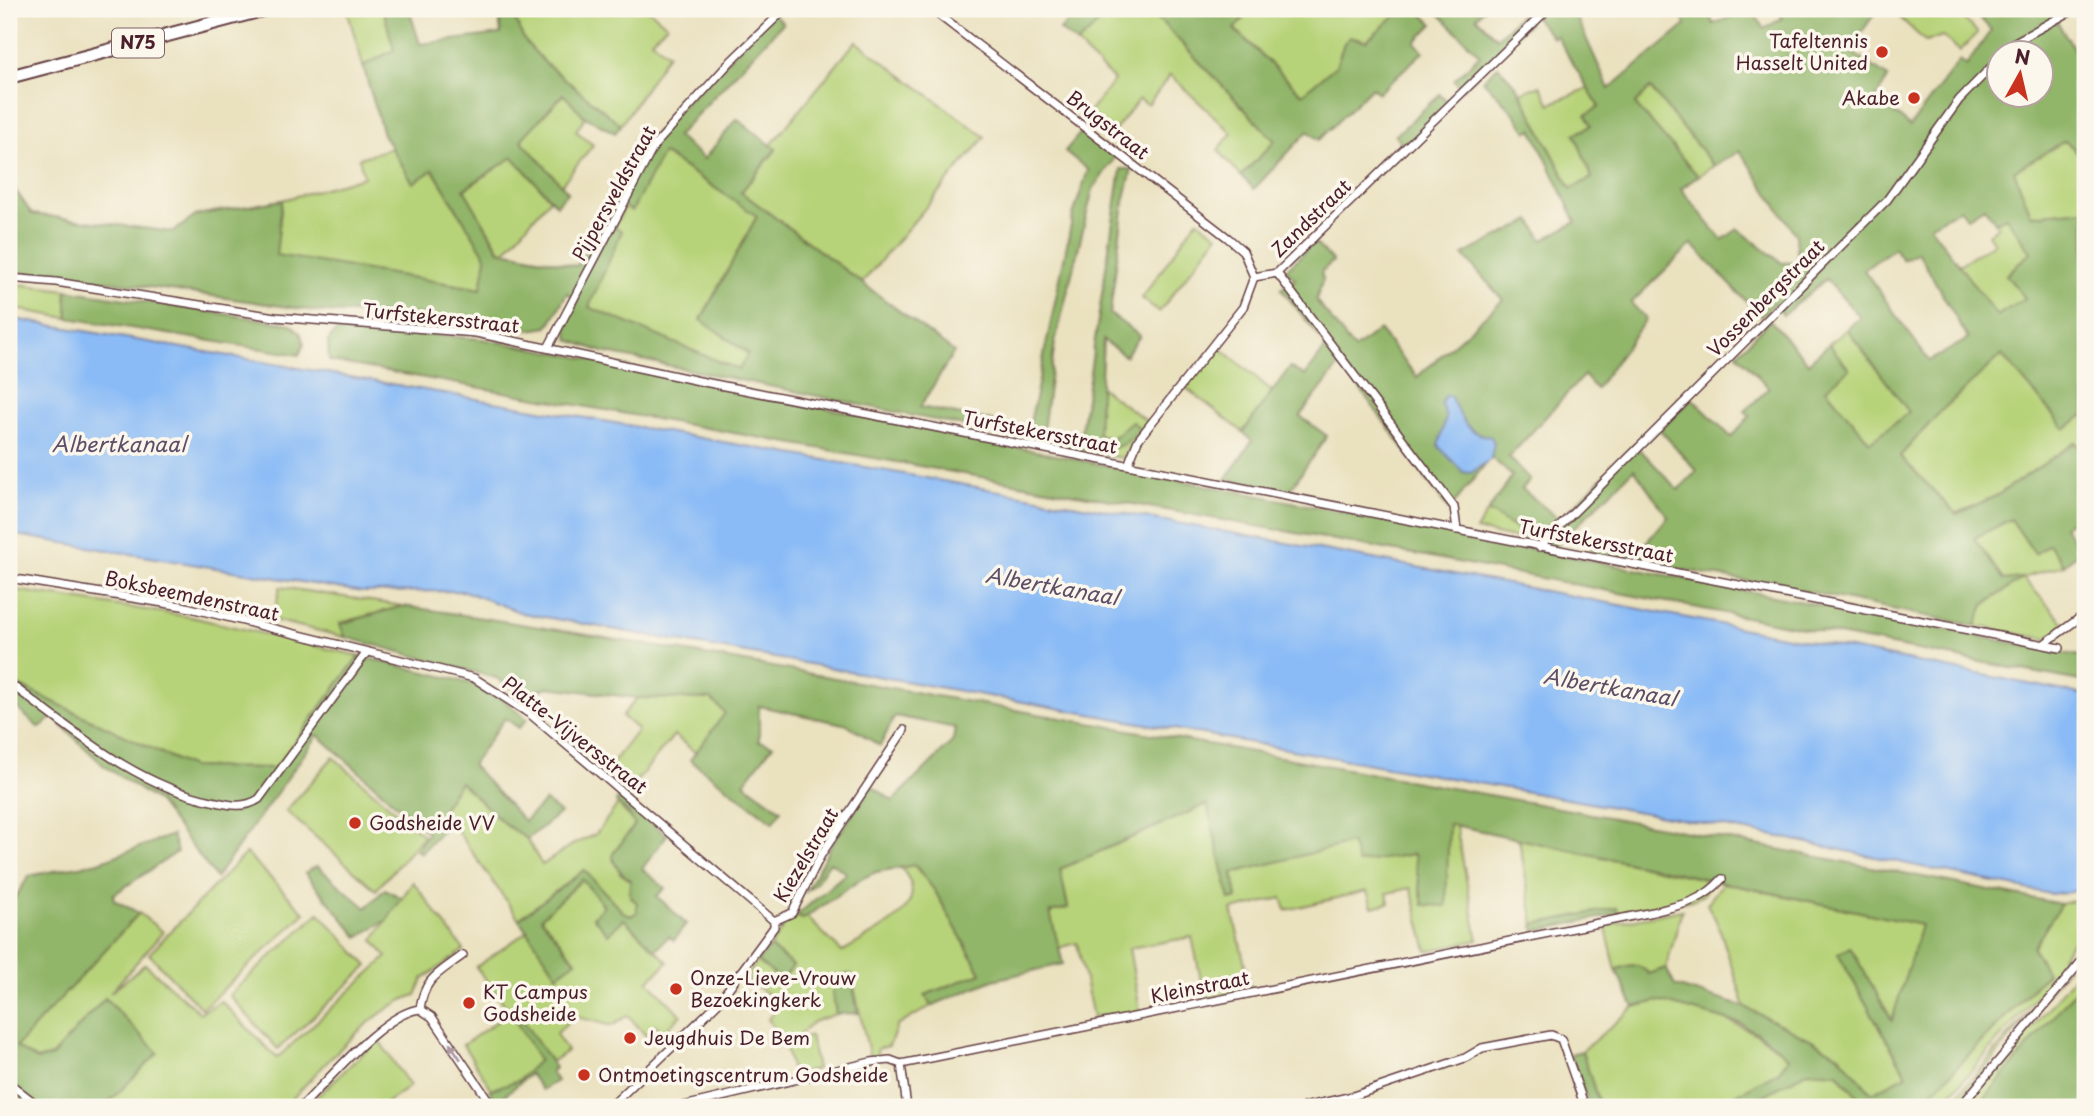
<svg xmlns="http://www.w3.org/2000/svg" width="2094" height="1116" viewBox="0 0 2094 1116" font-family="'Playpen Sans',sans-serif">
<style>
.green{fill:#b7d379;stroke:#807952;stroke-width:2}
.forest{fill:#91b569;stroke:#6e6a4a;stroke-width:2;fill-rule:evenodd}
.water{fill:#8abbf6;stroke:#6a6d90;stroke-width:2}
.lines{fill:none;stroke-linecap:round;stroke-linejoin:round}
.minor-casing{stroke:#623c41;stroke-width:10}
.primary-casing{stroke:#623c41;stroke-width:16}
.minor{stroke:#fff;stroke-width:7}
.primary{stroke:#fff;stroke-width:12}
.oneway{fill:#ae9aa0}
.poi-dot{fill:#c8321e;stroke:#fbf7ec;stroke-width:2.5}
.labels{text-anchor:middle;stroke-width:7;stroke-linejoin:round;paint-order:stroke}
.shield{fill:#fbf7ec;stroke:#7f6065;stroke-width:2}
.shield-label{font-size:18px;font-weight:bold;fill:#4a1f2b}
.poi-label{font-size:19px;fill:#4a1f2b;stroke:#fbf7ec;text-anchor:start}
.street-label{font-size:19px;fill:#4a1f2b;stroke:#fbf7ec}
.water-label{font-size:21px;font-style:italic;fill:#5d4e68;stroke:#fbf7ec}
</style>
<rect width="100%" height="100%" fill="#fbf7ec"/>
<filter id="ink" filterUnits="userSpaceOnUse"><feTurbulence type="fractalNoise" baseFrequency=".0143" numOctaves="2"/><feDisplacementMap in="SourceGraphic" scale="14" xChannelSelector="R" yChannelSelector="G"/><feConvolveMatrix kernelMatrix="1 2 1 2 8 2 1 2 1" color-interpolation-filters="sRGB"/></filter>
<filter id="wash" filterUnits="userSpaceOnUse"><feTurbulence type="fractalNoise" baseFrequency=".00686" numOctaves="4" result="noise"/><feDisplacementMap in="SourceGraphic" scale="28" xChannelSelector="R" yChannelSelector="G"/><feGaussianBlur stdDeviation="1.57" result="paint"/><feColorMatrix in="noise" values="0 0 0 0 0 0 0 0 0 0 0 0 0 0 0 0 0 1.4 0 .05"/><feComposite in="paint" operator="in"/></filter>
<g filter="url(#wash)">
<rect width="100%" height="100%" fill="#eae1bf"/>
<path class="green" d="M347 9H383L395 50 363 66Z
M511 9H648L667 25 651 40 668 54 621 125 545 63 524 40Z
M1114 9H1149L1275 141 1241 176 1218 150 1232 133 1170 75 1148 105 1139 99 1109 138 1084 119 1114 80 1077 44Z
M1233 9H1403L1366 41 1356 37 1344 43 1336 66 1302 94 1234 28 1243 19Z
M1891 9H1964L1959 14 1978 33 1960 51 1942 36 1926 42Z
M856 41 985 137 862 283 741 192 776 150 771 145Z
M1540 85 1550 104 1588 88 1599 108 1592 126 1575 134 1592 178 1571 189 1521 93Z
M1651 88 1714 166 1698 176 1634 104Z
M564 94 585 117 576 131 593 145 561 185 520 140Z
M2065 141 2085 158 2082 183 2085 186V210L2031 215 2014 171Z
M392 148 413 182 432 169 487 257 482 289 276 255 282 200 364 177 359 158Z
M662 153 757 216 701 319 748 354 739 370 588 307 621 232 614 227 625 207 632 210Z
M513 157 550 199 505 251 500 250 464 190Z
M2006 217 2031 252 2006 275 2026 298 1996 316 1959 265 1994 243 1988 234 1998 227 1995 222Z
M1197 220 1218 235 1159 312 1142 298Z
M9 283 66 290 68 318 9 308Z
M1847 329 1909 412 1870 443 1825 388 1849 369 1829 344Z
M1217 345 1272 391 1243 432 1185 387Z
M2002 355 2065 429 2085 414V454L2076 442 1996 496 1956 514 1900 456 1941 411Z
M1100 387 1148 422 1122 458 1100 454 1110 451 1132 421 1111 439 1098 434Z
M1488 511 1538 543 1476 530Z
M2011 519 2035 554 2049 544 2064 565 2023 578 2066 625 2046 639 1976 626 1984 605 2021 578 2004 580 1974 538Z
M280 587 403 606 340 623 345 637 273 620Z
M9 589 191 617 359 656 276 768 191 767 9 681Z
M637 698 711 699 726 712 696 753 674 735 631 788 607 770 638 730 622 716Z
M333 757 424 836 376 890 286 811Z
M460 782 506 825 527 839 542 865 572 845 596 834 618 804 635 824 613 854 620 873 630 880V896L637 903V912L631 916 624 913 584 870 519 919 442 809Z
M1208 804 1230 900 1237 898 1233 873 1351 842 1414 854 1423 905 1449 824 1456 826 1478 940 1427 951 1411 888 1387 893 1389 903 1372 907 1367 891 1286 910 1282 898 1232 910 1251 990 1205 999 1192 937 1129 948 1140 1011 1093 1017 1077 943 1058 948 1050 912 1068 907 1060 869Z
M1519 839 1713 881 1703 895 1693 900 1618 914 1616 908 1534 924Z
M246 853 305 913 202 1009 149 954Z
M914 865 935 891 981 973 925 995 931 1006 897 1026 889 1046 877 1049V1057L870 1058 851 974 831 976 836 1014 813 1022 801 1033 802 1038 810 1036 817 1069 793 1075 785 1046 768 1019 780 1004 746 978 757 961 782 980 793 966 770 947 784 926 796 916 802 919 805 915 842 952C872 932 938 908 901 868Z
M583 879 604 906 593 917 608 933 624 919 668 962 648 981 681 1015 663 1032 655 1025 646 1036 628 1015 612 1026 574 1016 556 1034 567 1051 551 1062 515 1010 539 1060 530 1073 499 1100 463 1045 510 1012 476 967 528 931 557 975 576 960 540 918Z
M413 882 464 950 423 979 416 995C372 1007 317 1074 284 1107H104L157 1053 105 998 52 1056 37 1060 15 1047 139 913 163 932 110 993 145 964 200 1013 221 1001 277 1058 387 957 373 940Z
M1723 883 1922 925 1892 1021 1850 947 1838 954 1907 1076 1872 1093 1839 1055 1745 1007 1718 924 1707 904Z
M2085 897V927L2061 956 2066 961 2059 971 1951 1094 1928 1107H1905L1934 1091 2047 974 2033 948 2061 904Z
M1682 910 1666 968 1649 974C1638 962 1630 964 1616 970L1605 925Z
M319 913 368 966 278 1049 229 995Z
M2085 962V979L1977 1107H1964L2026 1036Z
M2070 965 1954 1107H1940L1954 1099Z
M1658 1001C1707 1013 1752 1023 1789 1058L1779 1071 1726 1101 1731 1107H1600L1582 1051 1634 1007Z
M378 1039 410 1086 381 1107H306Z
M1808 1071 1838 1073 1866 1107H1743Z"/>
<path class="forest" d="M383 9H409L420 44 501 34 498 9H511L524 40 545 63 621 125 615 133 585 117 563 94 521 140 568 192 556 205 513 157 464 189 499 250 577 266 602 220 622 231 589 307 739 370 748 353 701 320 757 216 663 153 632 211 616 203 644 145 773 14 783 23 677 136 704 159 737 119 776 149 741 192 954 352 920 407 1029 428 1073 215 1088 170 1065 151 1082 131 1116 156 1093 189 1055 342 1043 431 1080 438 1121 169H1132L1124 202 1110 314 1140 336 1125 356 1103 340 1098 434 1111 439 1132 421 1141 430 1124 444 1100 454 603 352 569 340 566 326 578 301 567 293 548 327 529 330 420 315 323 312 114 282 9 271V181L32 214 173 232 197 215 282 200 276 255 481 289 486 257 433 170 413 183 383 134 363 66 394 50Z
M1080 9H1114L1077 44 1060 30Z
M1149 9H1233L1243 19 1234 29 1302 94 1336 66 1344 43 1350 37 1366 41 1403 9H1417L1433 24 1415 42 1423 52 1378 93 1372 87 1319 140 1308 131 1254 189 1241 176 1275 141Z
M1434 9H1484L1476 17 1497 38 1521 14 1529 23 1463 89 1454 80 1480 55Z
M1528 9H1573L1609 89 1686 25 1679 9H1708L1713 24 1751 9 1764 29 1782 18 1778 9H1878L1849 50 1888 77 1876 98 1910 126 1960 60 1966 66 1991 30 1972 9H2075L2056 20 2085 66V158L2065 141 2014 171 2031 215 2085 210V414L2065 429 2002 355 1941 411 1900 456 1956 514 1996 496 2076 442 2085 454V512L2064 526 2081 551 2064 565 2049 544 2035 554 2011 519 1974 538 2004 580 2023 578 1984 605 1976 626 1799 590 1590 554 1592 539 1645 544 1668 517 1634 469 1555 547 1538 543 1488 511 1512 476 1491 457 1449 510 1341 363 1300 416 1327 436 1289 491 1226 479 1252 441 1243 432 1290 367 1305 376 1327 346 1281 289 1295 279 1286 270 1314 242 1333 261 1321 272 1323 279 1316 300 1354 349 1379 330 1417 377 1503 300 1463 255 1531 220 1543 240 1576 222 1532 129 1527 132 1514 113 1483 80 1498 66 1518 88 1571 189 1592 178 1575 134 1591 126 1586 115 1599 107 1556 35 1553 38ZM2000 52H2042V94H2000ZM1650 88 1714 166 1740 151 1796 235 1798 262 1782 263 1738 229 1722 240 1681 189 1698 176 1635 104ZM1984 207 1995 222 2006 217 2031 252 2006 275 2025 298 1997 316 1930 226 1960 209 1967 218ZM1692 244 1761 317 1774 303 1783 315 1826 279 1860 317 1847 329 1909 412 1870 442 1826 389 1849 369 1829 344 1808 363 1770 320 1737 354 1769 388 1745 411 1750 416 1731 437 1692 398 1660 430 1697 471 1678 490 1635 444 1560 520 1522 489 1530 480 1509 457 1584 375 1596 389 1646 319 1631 303ZM1894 248 1903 260 1918 252 1968 339 1929 361 1864 270Z
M1440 94 1449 103 1404 146 1395 136Z
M66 290 291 324 301 334 304 344 299 355 68 318Z
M345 328 482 339 559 353 1143 473 2085 657V682L1436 558 329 361 328 341 336 331Z
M403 606C604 635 804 673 1004 708 1357 770 1709 834 2061 904L2033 948 2047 973 1934 1091 1905 1107H1866L1838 1073 1808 1071 1743 1107H1731L1725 1101 1779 1071 1789 1058 1774 1044 1742 1024 1658 1001 1634 1007 1616 970C1630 964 1638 963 1649 974L1666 968 1675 986 1745 1007 1810 1039 1839 1055 1872 1093 1907 1075 1838 954 1850 947 1892 1020 1921 925 1449 824 1446 906 1423 905 1414 854 1358 863 1351 843 1233 873 1237 898 1230 900 1207 804 1060 869 1068 908 1050 912 1063 964 993 980 931 1006 925 995 981 973 935 891 915 865 876 872 863 878 803 919 796 916 846 873 830 862 815 884 805 893 832 844 872 786 893 801 952 742 956 728 895 716 880 746 848 725 759 706V741L773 745 744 783 781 810 773 822 690 760 725 713 711 699 637 698 548 687 523 696 496 678 345 637 340 624Z
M359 656 474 684 496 694 527 719 519 728 505 718 472 765 524 821 545 801 560 813 527 839 506 825 460 782 442 809 450 822 421 853 416 850 428 833 318 735 216 878 158 802 103 765 53 717 39 728 9 701V681L191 767 275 768Z
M618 797 667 835 642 869 665 888 657 896 686 924 674 940 669 936 655 950 624 919 608 934 593 917 604 906 582 879 541 918 576 961 557 975 519 919 584 870 624 913 631 916 637 912V903L630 896V880C622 873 612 865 613 854L635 825 628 813 616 802Z
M172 835 177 852 113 895 114 900 139 913 16 1047 37 1060 52 1056 105 998 158 1053 104 1107 9 1106V907L29 876 99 862Z
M317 866 366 908 385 889 402 898 387 920 358 937 305 873Z
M1617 908 1618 914 1535 931 1534 924Z
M770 947 793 966 782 980 757 961Z
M851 974 858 1013 836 1014 830 976Z
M2085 979V1107H1977Z
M515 1009 555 1068 551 1072 557 1081 542 1090 530 1074 497 1102 489 1090 519 1080 539 1060 510 1012Z
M1582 1051 1600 1107H1590L1570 1054Z"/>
<path class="water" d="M9 318C702 437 1395 558 2085 695V890L2050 894 1775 836 522 613 464 591 362 592 9 534Z
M1446 395 1451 397C1459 414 1467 436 1490 436L1494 442 1491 459 1471 473 1463 472 1438 446 1446 418 1441 403Z"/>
</g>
<g filter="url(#ink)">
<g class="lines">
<defs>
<path id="minor" d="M931 9 1228 238 1243 251 1254 277
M2005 52 2015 42 2075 9
M1277 273 1454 507 1457 530
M1254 277 1277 273 1548 9
M9 278 56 282 275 317 476 333 704 382 2060 648
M549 346 654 146 731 61 785 9
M1128 465 1138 440 1243 307 1254 277
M1539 547 1887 200 1959 100 2000 58
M9 578 182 606 474 678 530 714 774 921
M2044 644 2085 614
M9 683C72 729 134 785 212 801 229 805 244 809 259 799L367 652
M774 921 792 913 821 855 904 730
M420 1009C424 978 439 973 463 955
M901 1064 907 1107
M9 1083 40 1107
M301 1107C328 1081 383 1013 420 1009L432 1017 493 1107
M610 1107 717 1004 774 927V921
M679 1107 871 1062 890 1060 901 1064 1653 912C1681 905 1702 902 1722 879
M1304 1107 1353 1096 1465 1058 1482 1048 1551 1035 1561 1039 1585 1107
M1960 1107 2085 957"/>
<path id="primary" d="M9 77 266 9"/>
</defs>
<use href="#minor" class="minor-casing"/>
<use href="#primary" class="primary-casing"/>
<use href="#minor" class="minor"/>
<use href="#primary" class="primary"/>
</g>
<defs><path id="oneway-solid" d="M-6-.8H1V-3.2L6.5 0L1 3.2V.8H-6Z" transform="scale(1.75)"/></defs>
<use class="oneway" href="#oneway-solid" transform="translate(455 1051) rotate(-124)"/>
</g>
<g class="poi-dot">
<circle cx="1882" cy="52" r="7"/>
<circle cx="1914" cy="98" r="7"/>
<circle cx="355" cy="823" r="7"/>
<circle cx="676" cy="989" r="7"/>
<circle cx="469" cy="1003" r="7"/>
<circle cx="630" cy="1038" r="7"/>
<circle cx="584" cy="1075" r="7"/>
</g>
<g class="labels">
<rect class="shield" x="112" y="28.5" width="52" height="29" rx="5"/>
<g class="shield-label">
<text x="138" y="49">N75</text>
</g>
<g class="poi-label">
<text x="1868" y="48" text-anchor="end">Tafeltennis<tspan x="1868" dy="22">Hasselt United</tspan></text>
<text x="1900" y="105" text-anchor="end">Akabe</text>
<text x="369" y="830">Godsheide VV</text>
<text x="690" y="985">Onze-Lieve-Vrouw<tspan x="690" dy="22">Bezoekingkerk</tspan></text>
<text x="483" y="999">KT Campus<tspan x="483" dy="22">Godsheide</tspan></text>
<text x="644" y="1045">Jeugdhuis De Bem</text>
<text x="598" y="1082">Ontmoetingscentrum Godsheide</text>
</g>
<g class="street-label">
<text transform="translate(1108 125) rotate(38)" y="7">Brugstraat</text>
<text transform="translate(614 193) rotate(-61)" y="7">Pijpersveldstraat</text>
<text transform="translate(1311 218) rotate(-44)" y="7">Zandstraat</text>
<text transform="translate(1766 298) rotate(-45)" y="7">Vossenbergstraat</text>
<text transform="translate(441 318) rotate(6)" y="7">Turfstekersstraat</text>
<text transform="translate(1040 432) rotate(11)" y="7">Turfstekersstraat</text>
<text transform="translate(1596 541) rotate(11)" y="7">Turfstekersstraat</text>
<text transform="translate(192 596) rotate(12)" y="7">Boksbeemdenstraat</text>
<text transform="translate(575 735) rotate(38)" y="7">Platte-Vijversstraat</text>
<text transform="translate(806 855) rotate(-59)" y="7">Kiezelstraat</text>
<text transform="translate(1200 987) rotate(-11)" y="7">Kleinstraat</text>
</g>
<g class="water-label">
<text x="119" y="452">Albertkanaal</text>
<text transform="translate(1052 587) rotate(10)" y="7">Albertkanaal</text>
<text transform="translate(1610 688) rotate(10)" y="7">Albertkanaal</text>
</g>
</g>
<rect width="2094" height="1116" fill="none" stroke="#fbf7ec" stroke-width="35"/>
<g transform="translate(2020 74) rotate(8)"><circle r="33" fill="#fbf7ec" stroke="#b4a19f" stroke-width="2"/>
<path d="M0-5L12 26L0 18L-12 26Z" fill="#c8321e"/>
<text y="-10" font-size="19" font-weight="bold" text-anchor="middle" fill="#4a1f2b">N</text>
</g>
</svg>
